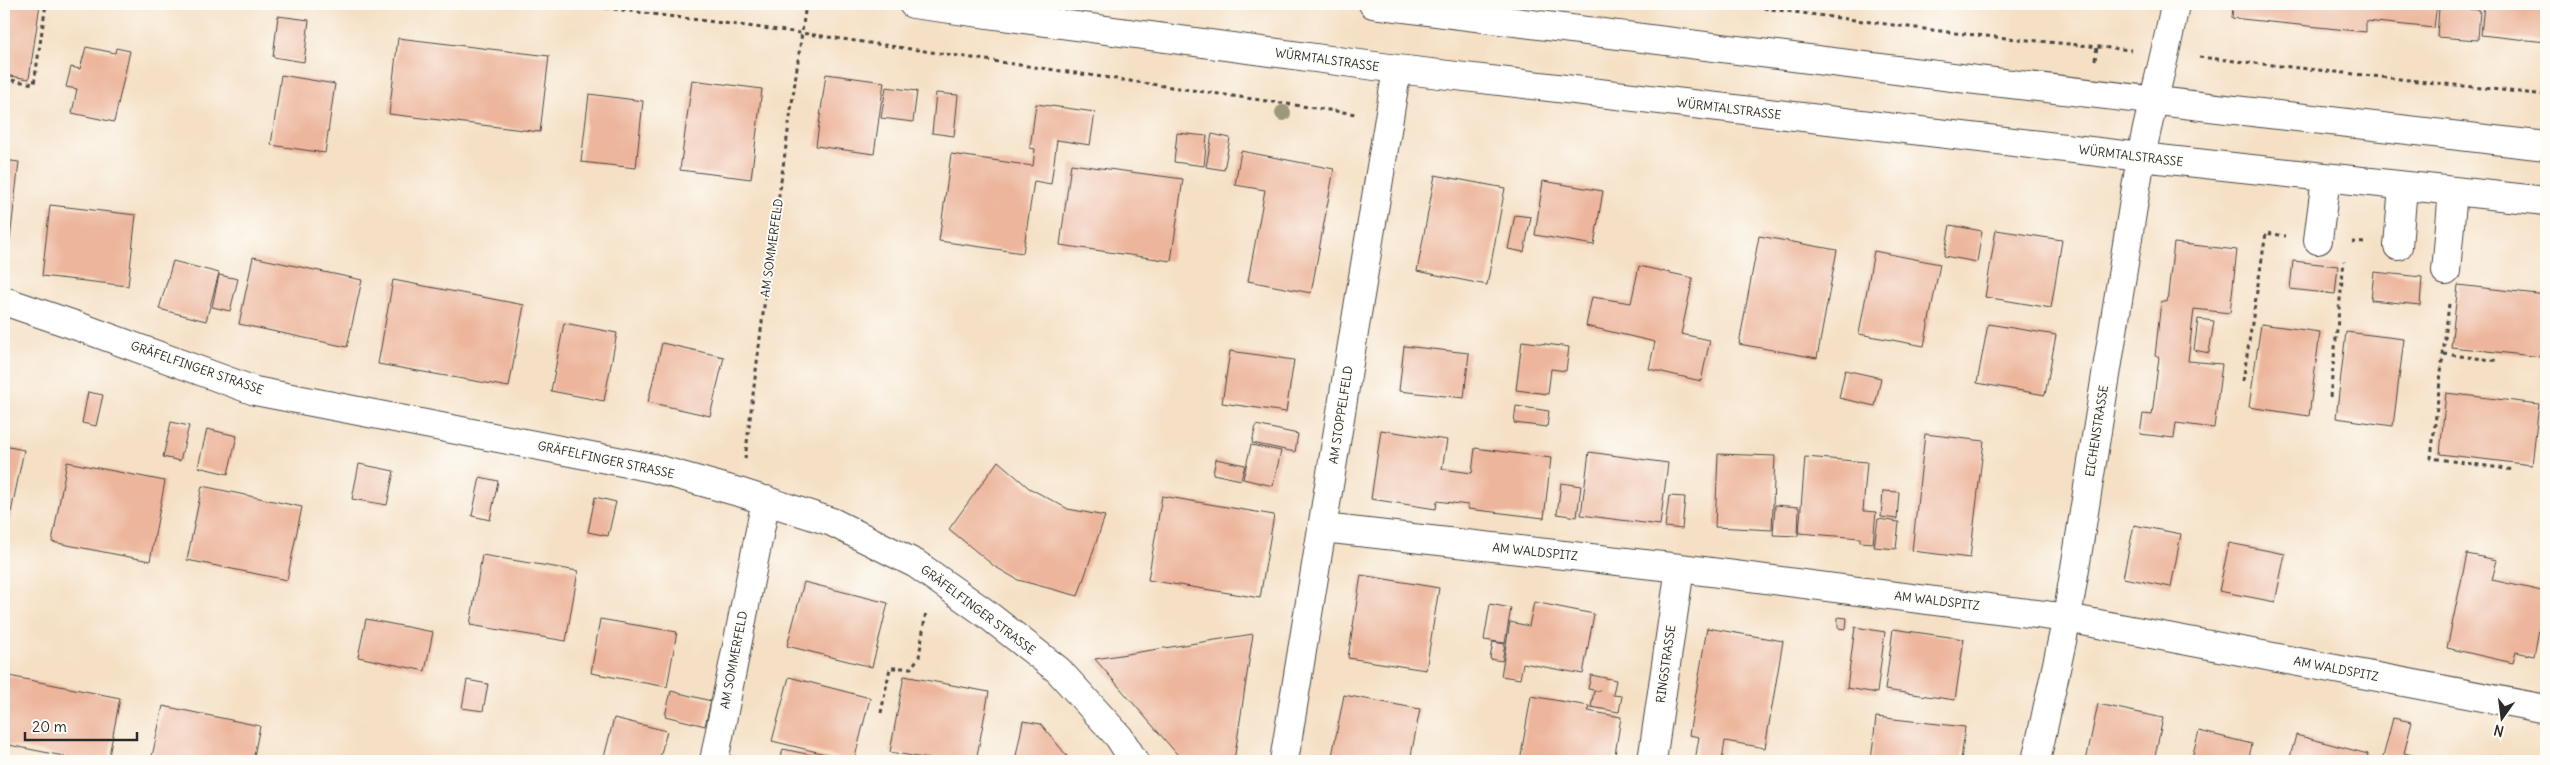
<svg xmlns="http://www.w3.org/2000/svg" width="2550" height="765" viewBox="0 0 2550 765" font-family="Delius,sans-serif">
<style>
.building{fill:#edb69c}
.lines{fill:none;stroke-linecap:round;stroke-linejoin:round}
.minor-casing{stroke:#494642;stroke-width:30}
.major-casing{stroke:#494642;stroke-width:30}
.path{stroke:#494642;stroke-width:3;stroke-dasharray:4 4;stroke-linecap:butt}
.minor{stroke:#fff;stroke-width:28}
.major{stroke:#fff;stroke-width:28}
.tree{fill:#9d987b}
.labels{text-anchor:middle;stroke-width:4;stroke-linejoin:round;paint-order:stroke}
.street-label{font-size:12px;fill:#2b2b2b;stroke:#fdfcf7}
</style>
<rect width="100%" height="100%" fill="#fdfcf7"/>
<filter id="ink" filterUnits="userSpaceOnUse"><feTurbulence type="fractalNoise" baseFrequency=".02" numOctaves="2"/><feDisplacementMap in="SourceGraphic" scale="10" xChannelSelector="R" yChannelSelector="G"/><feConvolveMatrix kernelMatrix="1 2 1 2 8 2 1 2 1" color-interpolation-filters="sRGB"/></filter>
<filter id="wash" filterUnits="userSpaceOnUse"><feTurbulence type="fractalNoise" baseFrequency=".0096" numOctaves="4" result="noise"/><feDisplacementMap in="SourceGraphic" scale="20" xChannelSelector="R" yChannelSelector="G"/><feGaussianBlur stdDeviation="1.12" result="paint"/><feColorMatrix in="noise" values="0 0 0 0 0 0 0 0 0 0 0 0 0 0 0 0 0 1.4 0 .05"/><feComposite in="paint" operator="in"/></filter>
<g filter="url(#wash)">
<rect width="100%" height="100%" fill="#f5e0c5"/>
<g id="blocks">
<path class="building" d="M4 4H40L29 79 4 75Z
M2233 4H2437L2434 28 2366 21V32L2232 18Z
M2484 4H2546V42L2481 35Z
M2439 7 2480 10 2478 40 2437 37Z
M278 16 309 20 304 62 273 57Z
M398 38 549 56 540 132 389 114Z
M86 47 115 53 116 48 130 51 114 122 72 113 77 89 66 87 71 67 80 69Z
M826 74 884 82 874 154 816 146Z
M281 75 335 84 325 153 271 145Z
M692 80 762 89 751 179 680 170Z
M886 87 917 91 913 122 881 118Z
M936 93 958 95 954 136 932 133Z
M589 94 643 101 636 168 581 162Z
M1036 104 1095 112 1090 145 1057 140 1051 184 1034 181 1023 253 939 241 951 154 1033 166 1035 149 1030 148Z
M1177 133 1207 136 1204 166 1174 162Z
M1212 134 1230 138 1224 170 1206 167Z
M1241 151 1334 169 1311 293 1248 281 1265 190 1235 185Z
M4 160 19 162 10 239 4 238Z
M1071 164 1183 179 1171 261 1060 245Z
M1435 175 1505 188 1487 285 1417 271Z
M1543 181 1603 191 1594 245 1535 235Z
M50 205 136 215 128 286 42 276Z
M1515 215 1531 217 1524 252 1508 249Z
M1950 225 1982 231 1977 262 1944 256Z
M1996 230 2062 240 2051 308 1985 297Z
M1759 236 1837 250 1817 358 1739 344Z
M2174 243 2237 250 2230 313 2194 309 2188 361 2222 364 2214 428 2176 423 2174 438 2140 434 2143 414 2152 415 2159 357 2155 356 2161 301 2167 302Z
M1874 251 1940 264 1924 346 1859 334Z
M253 257 362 280 347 347 239 324Z
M173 261 219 273 206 321 159 309Z
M2293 261 2338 266 2335 294 2290 289Z
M1639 266 1693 278 1681 334 1710 340 1701 381 1649 369 1655 342 1586 326 1592 297 1631 303Z
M2374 272 2422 277 2420 305 2371 300Z
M219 275 238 279 230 311 212 307Z
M393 280 524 305 509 387 378 364Z
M2458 285 2546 295 2542 357 2451 347Z
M2198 319 2214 321 2209 353 2194 350Z
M564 323 617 333 604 401 551 391Z
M1988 324 2056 335 2045 395 1977 383Z
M2261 324 2320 332 2309 416 2249 407Z
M2346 332 2404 339 2393 426 2336 418Z
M1522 341 1569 347 1566 371 1551 369 1548 394 1516 390Z
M662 343 724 357 710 416 648 402Z
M1404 346 1469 353 1464 398 1399 391Z
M1230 351 1294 360 1286 412 1222 403Z
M1845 370 1881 378 1875 406 1839 398Z
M88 392 103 395 96 426 82 423Z
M2446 393 2539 404 2532 465 2440 454Z
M1516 406 1549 411 1547 427 1514 423Z
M171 422 189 426 180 461 163 457Z
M1256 425 1298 434 1295 452 1252 443Z
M207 429 237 436 228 474 198 467Z
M1381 430 1447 440 1442 469 1472 473 1475 448 1551 458 1544 518 1468 509V505L1437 501 1436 509 1371 499Z
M1925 434 1984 441 1970 558 1912 551Z
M1251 445 1281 451 1273 486 1243 479Z
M4 446 24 450 8 527 4 526Z
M1589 452 1668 463 1660 525 1581 515Z
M1718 454 1775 456 1772 530 1715 527Z
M1805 457 1867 462 1863 511 1876 512 1873 543 1860 542V538L1799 533Z
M1216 459 1245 465 1241 480 1213 474Z
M998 461 1029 488 1068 509 1105 516 1078 596 1018 580 994 566 949 529Z
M67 462 165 481 150 561 52 542Z
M359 464 394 471 387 505 352 499Z
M480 477 498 481 490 520 472 516Z
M1561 483 1581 486 1577 517 1557 514Z
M202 486 302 507 287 580 187 560Z
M1883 491 1899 492 1897 519 1881 517Z
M1162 496 1274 515 1260 598 1148 580Z
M1669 496 1685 497 1682 529 1665 527Z
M595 497 616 502 608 536 588 532Z
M1775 505 1799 507 1798 536 1773 535Z
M1878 519 1899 522 1896 549 1874 547Z
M2134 525 2181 534 2171 587 2123 578Z
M2229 543 2285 554 2275 602 2219 591Z
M2467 554 2497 560 2492 580 2546 592 2534 656 2516 652 2513 663 2447 648Z
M482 555 578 571 566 641 470 625Z
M1361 575 1439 588 1426 670 1348 658Z
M804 582 888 603 872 667 787 646Z
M1534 602 1594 614 1583 674 1523 663 1520 679 1501 676 1510 622 1529 626Z
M1490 604 1511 608 1505 643 1484 640Z
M1838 617 1847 618 1846 629 1838 628Z
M366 619 433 632 425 671 358 657Z
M600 619 677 632 667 687 591 673Z
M1855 627 1885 632 1877 693 1847 688Z
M1707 628 1783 641 1765 748 1725 741 1722 761H1695L1699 737 1689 735Z
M1893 629 1964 639 1955 700 1885 690Z
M1253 634 1234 761H1183L1095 659Z
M1493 642 1505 644 1502 661 1490 659Z
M4 675 120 698 108 761H88L4 744Z
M1591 675 1616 680 1613 695 1622 696 1619 712 1591 707 1594 691H1600L1588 689Z
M904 676 989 692 976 761H940L890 752Z
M789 677 870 698 854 761 772 741Z
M467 680 488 684 483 711 462 708Z
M671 691 711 701 705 726 665 716Z
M1344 695 1420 709 1410 761H1331Z
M1531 696 1589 706 1588 711 1621 717 1614 761H1520Z
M2098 704 2163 718 2154 761H2086Z
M163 706 260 726 253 761H151Z
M1876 717 1965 727 1961 761H1871Z
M614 718 667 731 659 761H603Z
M2393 718 2412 722 2404 753 2436 761H2382Z
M1023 721 1041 724 1071 761H1015Z
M2199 731 2252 744 2248 761H2191Z
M2296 735 2368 754 2366 761H2289Z
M783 749 835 760 834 761H780Z
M2498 755 2522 760V761H2497Z
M308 758 319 761H307Z"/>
</g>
</g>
<g filter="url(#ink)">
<use href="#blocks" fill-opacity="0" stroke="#494642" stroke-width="1"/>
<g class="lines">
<defs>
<path id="minor" d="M913 4 1397 69 2141 157 2546 201
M2318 240 2326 178
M2398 246 2403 187
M2446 271 2453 191
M4 301 83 328 255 391 653 468 742 493 832 522 916 564 984 612 1058 670 1119 737 1134 761
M1323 528 1680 568 2067 618 2546 709
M714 761 766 500
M1284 761 1397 69
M1652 761 1680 568
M2036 761 2067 618 2141 157C2151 106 2166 55 2175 4"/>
<path id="major" d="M1373 4 1968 79 2546 146"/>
</defs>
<use href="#minor" class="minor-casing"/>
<use href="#major" class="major-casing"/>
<path class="path" d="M574 4 801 33 1356 114
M1732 4 1955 33 2131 50
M2199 57 2546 95
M2095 60 2097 47
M4 79 34 84 46 4
M2352 242 2365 243
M2449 304 2431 458 2514 470
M2444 354 2499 361
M2243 381 2266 233 2286 236
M2330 397 2344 261
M745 459 769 266 806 4
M881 713 890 668H911L919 657 926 611"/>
<use href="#minor" class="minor"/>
<use href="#major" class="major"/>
</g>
<circle class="tree" cx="1283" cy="113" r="8"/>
</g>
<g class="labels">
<g class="street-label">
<text transform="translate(1327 60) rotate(8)" y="4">WÜRMTALSTRASSE</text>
<text transform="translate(1729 109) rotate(7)" y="4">WÜRMTALSTRASSE</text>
<text transform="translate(2131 156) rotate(7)" y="4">WÜRMTALSTRASSE</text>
<text transform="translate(772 248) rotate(-82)" y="4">AM SOMMERFELD</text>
<text transform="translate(197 368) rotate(19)" y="4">GRÄFELFINGER STRASSE</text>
<text transform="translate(1341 415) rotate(-81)" y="4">AM STOPPELFELD</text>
<text transform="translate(2097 431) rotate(-81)" y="4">EICHENSTRASSE</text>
<text transform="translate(606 460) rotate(12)" y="4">GRÄFELFINGER STRASSE</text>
<text transform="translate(1535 552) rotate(6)" y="4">AM WALDSPITZ</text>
<text transform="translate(1937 601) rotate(7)" y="4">AM WALDSPITZ</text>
<text transform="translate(978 610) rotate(37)" y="4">GRÄFELFINGER STRASSE</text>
<text transform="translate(734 660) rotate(-79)" y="4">AM SOMMERFELD</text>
<text transform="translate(1666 664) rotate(-82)" y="4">RINGSTRASSE</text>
<text transform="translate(2336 669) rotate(11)" y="4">AM WALDSPITZ</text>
</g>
</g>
<rect width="2550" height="765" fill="none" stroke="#fdfcf7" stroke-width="20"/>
<g transform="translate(2502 718) rotate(194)" stroke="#fdfcf7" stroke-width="4" paint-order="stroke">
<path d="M0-4L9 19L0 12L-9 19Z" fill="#2b2b2b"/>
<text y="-8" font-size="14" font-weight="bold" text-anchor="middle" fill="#2b2b2b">N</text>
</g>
<path d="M25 732v8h112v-8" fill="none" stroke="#2b2b2b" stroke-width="2.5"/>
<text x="32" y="732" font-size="15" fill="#2b2b2b" stroke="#fdfcf7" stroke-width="4" paint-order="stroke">20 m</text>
</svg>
